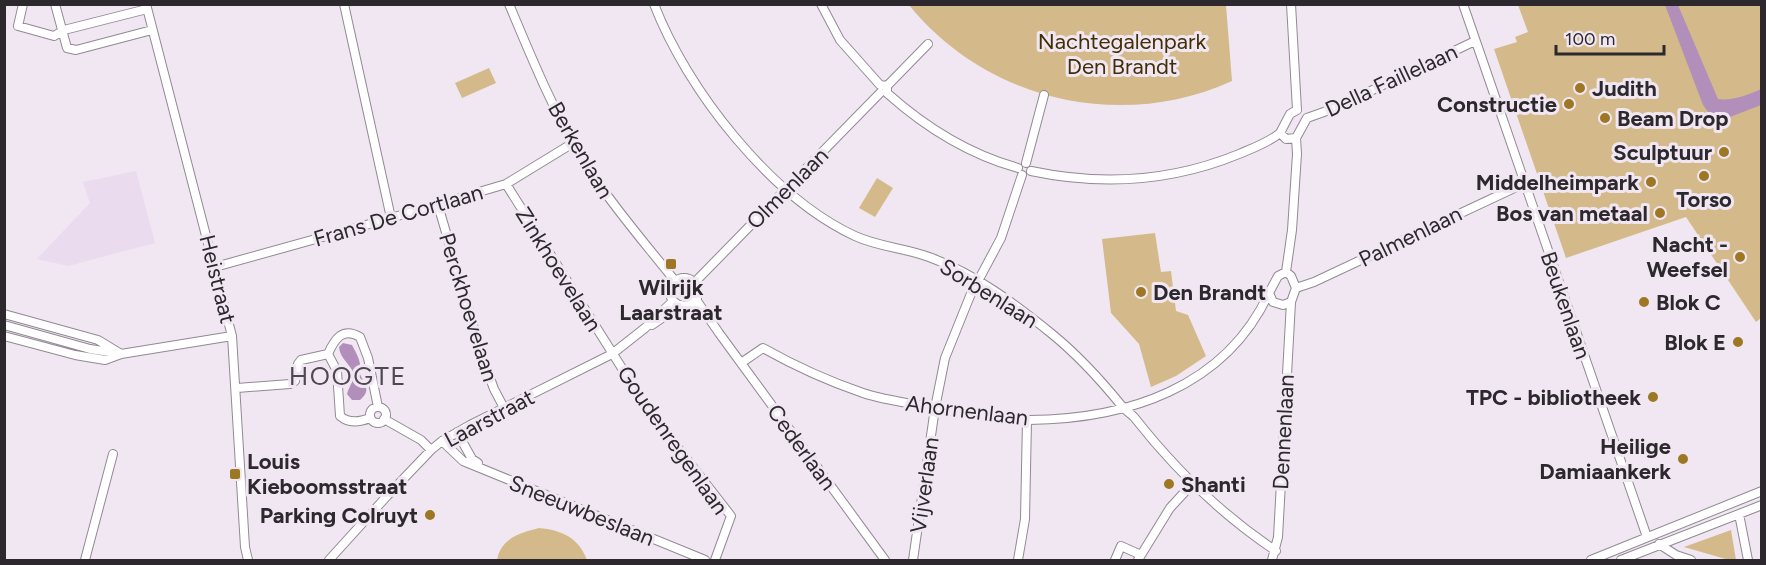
<svg xmlns="http://www.w3.org/2000/svg" width="1766" height="565" viewBox="0 0 1766 565" font-family="Figtree,sans-serif">
<style>
.built{fill:#eadcee}
.green{fill:#d4ba8a}
.water{fill:#b18fba}
.lines{fill:none;stroke-linecap:round;stroke-linejoin:round}
.minor-casing{stroke:#928994;stroke-width:10}
.minor{stroke:#fff;stroke-width:8}
.poi-dot{fill:#9d7724;stroke:#f0e7f2;stroke-width:2}
.labels{text-anchor:middle;stroke-width:6;stroke-linejoin:round;paint-order:stroke}
.park-label{font-size:22px;fill:#412e04;stroke:#f0e7f2}
.street-label{font-size:22px;fill:#2c282d;stroke:#f0e7f2}
.poi-label{font-size:22px;font-weight:bold;fill:#2c282d;stroke:#f0e7f2;text-anchor:end}
.quarter-label{font-size:26px;letter-spacing:1.5px;fill:#4f4751;stroke:#f0e7f2}
</style>
<rect width="100%" height="100%" fill="#f0e7f2"/>
<path class="built" d="M136 171 155 243 68 266 37 259 90 203 83 182Z"/>
<path class="green" d="M909 5H1226L1232 81C1120 132 986 100 909 5Z
M1518 5H1761V318L1756 322 1686 217 1566 258 1494 49 1517 42 1515 37 1528 32Z
M489 68 496 83 462 98 455 83Z
M877 178 893 188 875 217 859 208Z
M1155 233 1161 272 1171 271 1176 311 1188 315 1206 356 1176 376 1151 387 1139 344 1111 313 1102 239Z
M539 528C562 530 579 538 587 560H497C501 538 520 533 539 528Z
M1731 530 1736 560H1729L1684 547Z"/>
<path class="water" d="M1665 5H1678L1718 99C1731 101 1749 95 1761 89V105L1725 119 1711 116 1703 105Z
M343 343 352 345C355 351 359 357 360 364 360 368 359 370 360 374 364 384 372 390 360 400H352L347 394C349 387 354 381 353 374 351 364 340 359 339 347Z"/>
<g class="lines">
<defs>
<path id="minor" d="M23 4 18 26 54 36 64 30 147 9
M55 4 67 48 76 50 152 30
M146 4 232 336 245 547 248 560
M344 4 391 218
M509 4C532 59 555 115 586 165 613 207 645 243 675 281
M654 4C687 90 771 197 855 236 879 247 905 248 929 257 974 273 1015 304 1052 334 1079 356 1099 378 1121 405 1125 410 1130 413 1134 417 1174 468 1222 515 1276 551
M821 4 840 40 880 85 887 86V93C925 127 968 154 1018 168
M1291 4 1297 110
M1463 4 1647 537
M887 86 928 44
M1307 118 1335 108 1475 41
M1280 133 1286 139 1296 138 1307 118
M1280 133 1290 114 1297 110
M1026 163 1044 95
M1031 171C1102 186 1171 182 1239 154 1253 148 1268 143 1280 133
M506 184 647 408 731 516 715 560
M438 205 482 356 494 389 504 408
M215 267 391 218 506 184 573 143
M1286 272 1292 230 1297 154 1296 138
M1286 272 1291 276 1296 288 1291 302 1283 305 1273 302 1269 293 1278 276Z
M670 292a14 14 0 1 1 28 0a14 14 0 1 1-28 0Z
M694 283 880 93
M1296 288 1314 282 1525 183
M697 296V301L719 333 885 560
M4 314 98 340 121 354
M4 325 90 349 116 353
M652 325 681 305
M4 336 75 355 105 360 121 354 232 336
M328 354C335 338 343 327 360 337L368 358 378 407
M328 354 337 371 340 416C349 424 360 422 370 418
M741 363 763 348C795 366 828 381 863 393 884 400 908 403 930 407 962 413 996 420 1029 420 1127 419 1225 388 1269 293
M237 388 290 384 295 381 298 364 301 360 328 354
M370 415a8 8 0 1 1 16 0a8 8 0 1 1-16 0Z
M384 419 421 440 431 450
M457 432 472 459 478 463
M442 441 463 461 705 560
M1739 514 1748 560
M1659 544 1676 555 1691 560
M85 560 113 454
M329 560 387 496 431 450 442 441 470 425 612 354 645 328 673 301
M913 560 935 408 945 358 970 296 1001 238 1022 175
M1018 560 1025 519 1027 420
M1115 560 1121 546 1141 555
M1138 560 1170 508 1193 483
M1272 560 1278 537 1291 302
M1591 560 1762 491
M1621 560 1762 505"/>
</defs>
<use href="#minor" class="minor-casing"/>
<use href="#minor" class="minor"/>
</g>
<g class="poi-dot">
<circle cx="1580" cy="88" r="6"/>
<circle cx="1569" cy="104" r="6"/>
<circle cx="1605" cy="118" r="6"/>
<circle cx="1724" cy="152" r="6"/>
<circle cx="1704" cy="176" r="6"/>
<circle cx="1651" cy="182" r="6"/>
<circle cx="1660" cy="213" r="6"/>
<circle cx="1740" cy="257" r="6"/>
<rect x="665" y="258" width="12" height="12" rx="3"/>
<circle cx="1141" cy="292" r="6"/>
<circle cx="1644" cy="302" r="6"/>
<circle cx="1738" cy="342" r="6"/>
<circle cx="1653" cy="397" r="6"/>
<circle cx="1683" cy="459" r="6"/>
<rect x="229" y="468" width="12" height="12" rx="3"/>
<circle cx="1169" cy="484" r="6"/>
<circle cx="430" cy="515" r="6"/>
</g>
<g class="labels">
<g class="park-label">
<text x="1122" y="49">Nachtegalenpark<tspan x="1122" dy="25">Den Brandt</tspan></text>
</g>
<g class="street-label">
<text transform="translate(1391 80) rotate(-25)" y="8">Della Faillelaan</text>
<text transform="translate(581 150) rotate(60)" y="8">Berkenlaan</text>
<text transform="translate(787 188) rotate(-45)" y="8">Olmenlaan</text>
<text transform="translate(398 215) rotate(-16)" y="8">Frans De Cortlaan</text>
<text transform="translate(1410 236) rotate(-26)" y="8">Palmenlaan</text>
<text transform="translate(559 269) rotate(58)" y="8">Zinkhoevelaan</text>
<text transform="translate(218 279) rotate(76)" y="8">Heistraat</text>
<text transform="translate(989 293) rotate(32)" y="8">Sorbenlaan</text>
<text transform="translate(1566 305) rotate(71)" y="8">Beukenlaan</text>
<text transform="translate(469 307) rotate(73)" y="8">Perckhoevelaan</text>
<text transform="translate(967 410) rotate(7)" y="8">Ahornenlaan</text>
<text transform="translate(489 418) rotate(-28)" y="8">Laarstraat</text>
<text transform="translate(1283 432) rotate(-87)" y="8">Dennenlaan</text>
<text transform="translate(673 440) rotate(55)" y="8">Goudenregenlaan</text>
<text transform="translate(802 447) rotate(54)" y="8">Cederlaan</text>
<text transform="translate(924 485) rotate(-82)" y="8">Vijverlaan</text>
<text transform="translate(582 510) rotate(22)" y="8">Sneeuwbeslaan</text>
</g>
<g class="poi-label">
<text x="1592" y="96" text-anchor="start">Judith</text>
<text x="1557" y="112">Constructie</text>
<text x="1617" y="126" text-anchor="start">Beam Drop</text>
<text x="1712" y="160">Sculptuur</text>
<text x="1639" y="190">Middelheimpark</text>
<text x="1704" y="207" text-anchor="middle">Torso</text>
<text x="1648" y="221">Bos van metaal</text>
<text x="1728" y="252">Nacht -<tspan x="1728" dy="25">Weefsel</tspan></text>
<text x="671" y="295" text-anchor="middle">Wilrijk<tspan x="671" dy="25">Laarstraat</tspan></text>
<text x="1153" y="300" text-anchor="start">Den Brandt</text>
<text x="1656" y="310" text-anchor="start">Blok C</text>
<text x="1726" y="350">Blok E</text>
<text x="1641" y="405">TPC - bibliotheek</text>
<text x="1671" y="454">Heilige<tspan x="1671" dy="25">Damiaankerk</tspan></text>
<text x="247" y="469" text-anchor="start">Louis<tspan x="247" dy="25">Kieboomsstraat</tspan></text>
<text x="1181" y="492" text-anchor="start">Shanti</text>
<text x="418" y="523">Parking Colruyt</text>
</g>
<g class="quarter-label">
<text x="348" y="385">HOOGTE</text>
</g>
</g>
<rect width="1766" height="565" fill="none" stroke="#2c282d" stroke-width="12"/>
<path d="M1556 45v9h108v-9" fill="none" stroke="#2c282d" stroke-width="3"/>
<text x="1565" y="45" font-size="18" fill="#2c282d" stroke="#f0e7f2" stroke-width="4.5" paint-order="stroke">100 m</text>
</svg>
